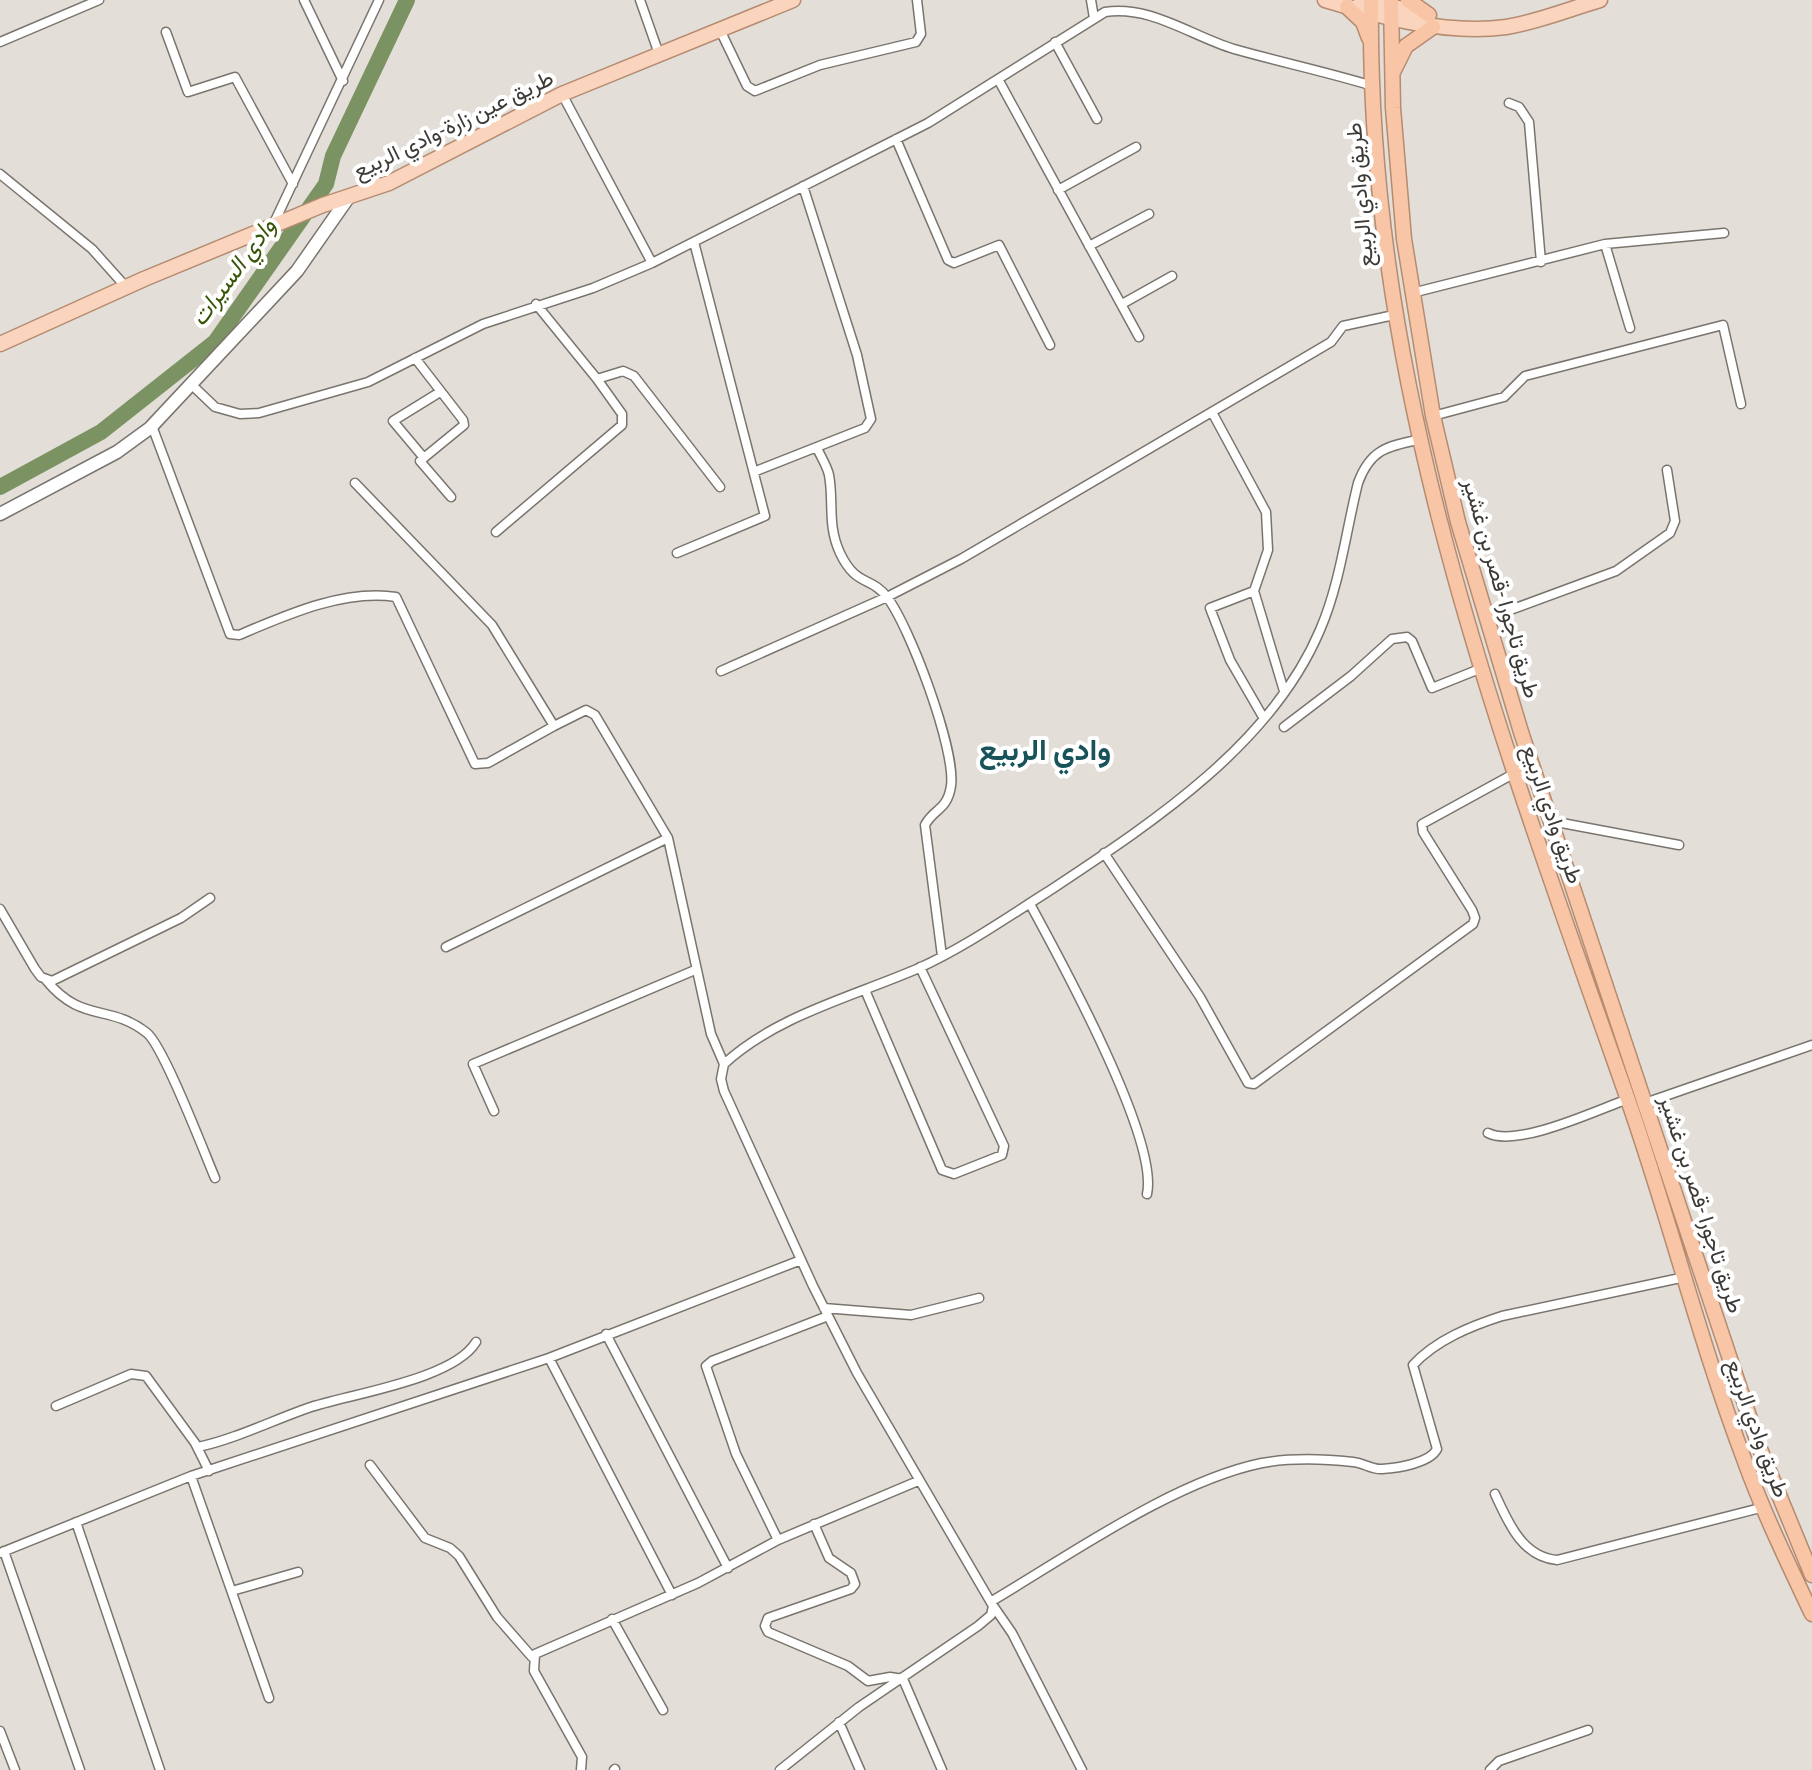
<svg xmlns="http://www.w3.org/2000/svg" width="1812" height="1770" viewBox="0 0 1812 1770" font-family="'PT Sans Narrow',Vazirmatn,sans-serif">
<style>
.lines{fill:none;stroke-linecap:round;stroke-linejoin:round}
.river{stroke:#7b9362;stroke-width:16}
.minor-casing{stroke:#79756e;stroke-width:11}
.secondary-casing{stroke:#79756e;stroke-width:15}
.primary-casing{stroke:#b58b71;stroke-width:17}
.trunk-casing{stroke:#b58b71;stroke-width:17}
.minor{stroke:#fff;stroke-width:8}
.secondary{stroke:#fff;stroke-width:12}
.primary{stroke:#fad4bc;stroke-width:14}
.trunk{stroke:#f8c6a6;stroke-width:14}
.labels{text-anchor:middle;stroke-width:8;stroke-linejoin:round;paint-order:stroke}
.street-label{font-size:22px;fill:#3c3a37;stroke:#fff}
.water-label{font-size:24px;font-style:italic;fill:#375305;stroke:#fff}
.district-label{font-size:30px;font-weight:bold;fill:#18535a;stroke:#fff}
</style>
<rect width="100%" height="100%" fill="#e3ded7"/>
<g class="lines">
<path class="river" d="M0 487 101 432 215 342 326 184 333 156 407 0"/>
<defs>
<path id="minor" d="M304 0 343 81
M640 0 659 54
M1091 0 1094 18
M720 30 747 86 755 91 820 65 916 42 921 34 917 0
M166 32 188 92 235 77 293 184
M0 42 99 0
M1055 42 1097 119
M998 79 1139 337
M562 94 652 263
M1509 103 1519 107 1529 122 1541 262
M896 139 948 260 954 263 999 245 1050 345
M0 174 92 249 126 287
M1058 190 1136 147
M273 225 379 0
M1605 244 1630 328
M1089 246 1149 214
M1412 293 1605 244 1724 233
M536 304 597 379 623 371 634 376 720 487
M1122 304 1172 276
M415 358 463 420 464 425 420 461 451 497
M193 386 215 407 240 414 259 413 368 382 483 324 593 288 652 263 928 123 1105 12C1151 5 1191 36 1234 49 1280 62 1327 72 1373 86
M1213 414 1266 512 1268 550 1254 591 1284 691
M1433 416 1504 397 1525 376 1723 325 1741 404
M152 426 230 634 239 635C286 615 344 589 396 597L475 764 488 763 554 726
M817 448C821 457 827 466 829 475 834 502 827 525 840 553 856 587 871 576 887 597 910 627 956 750 951 786 947 811 934 808 925 825L942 956
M424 458 393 421 440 392
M756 471 865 428 871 419 857 355 803 186
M355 483 492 625 554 726 586 710 595 715 668 838 711 1034 724 1064
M496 532 622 425V414L597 379
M677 553 765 516 694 242
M1254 591 1210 608 1230 660 1263 717
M1486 619 1616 571 1670 533 1675 521 1667 470
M721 671 887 597 961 559 1331 342 1343 326 1394 315
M1284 727 1351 676 1392 639 1407 637 1412 641 1432 688 1482 668
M1551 821 1679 845
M1104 853 1200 997 1248 1083 1254 1084 1473 924 1475 918 1472 910 1423 832 1422 824 1515 773
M1030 904C1060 959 1159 1139 1147 1194
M0 909 35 969 41 977 52 981 181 918 210 898
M446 947 668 838
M46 980C82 1024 109 1003 147 1033 164 1047 204 1152 215 1178
M865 990 942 1170 954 1174 1002 1155 1004 1146 920 967
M1645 1103 1812 1045
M494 1111 473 1064 695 970
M1488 1133C1517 1148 1597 1110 1628 1099
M824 1308 911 1315 979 1298
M606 1334 728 1568
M549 1358 672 1595
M56 1406 131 1374 146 1376 195 1443 209 1471
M198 1447C235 1439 271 1421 308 1408 349 1394 453 1380 476 1342
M370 1465 425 1538 450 1548 459 1556 497 1617 532 1657
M191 1476 269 1698
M1495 1494C1508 1522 1522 1557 1557 1560L1764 1507
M76 1522 160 1770
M814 1524 829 1558 851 1573 855 1584 851 1589 768 1618 765 1626 768 1632 848 1666 868 1681 890 1677 903 1679 942 1770
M778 1540 736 1454 706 1366 712 1361 828 1316
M4 1551 80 1770
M0 1553 191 1476 549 1358 801 1260
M232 1591 298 1572
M992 1601C1070 1555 1174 1481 1262 1463 1290 1458 1325 1459 1353 1462 1364 1463 1372 1470 1382 1469 1398 1468 1430 1463 1437 1449L1413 1365C1436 1340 1471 1326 1502 1316L1685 1277
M994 1607 1012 1633 1082 1770
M612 1619 663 1710
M839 1722 860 1770
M0 1731 15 1770
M581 1770 582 1757 534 1671 535 1654 698 1583 778 1540 918 1481
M614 1770 615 1769
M780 1770 859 1707 978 1626 991 1615 993 1606 857 1373 813 1286 724 1091 721 1079 724 1064C777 1015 855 996 919 968 965 947 1006 918 1049 891 1150 824 1271 746 1320 630 1340 584 1346 531 1358 483 1370 450 1387 446 1418 440
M1490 1770 1499 1761 1588 1730"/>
<path id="secondary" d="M0 514 117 452 150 428 297 271 348 198"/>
<path id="primary" d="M1325 0C1382 17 1445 35 1506 27 1538 22 1569 9 1600 0
M1361 0 1426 14
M0 344 144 279 323 205 389 183 562 94 793 0"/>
<path id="trunk" d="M1371 0C1366 388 1501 737 1627 1097 1669 1216 1699 1340 1744 1459 1763 1512 1788 1563 1812 1614
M1391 0 1393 108 1404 239 1433 416 1458 522 1521 732 1760 1449 1812 1575
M1408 0 1429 15
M1347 7 1363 22 1369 38
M1393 72 1406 46 1433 27"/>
</defs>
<use href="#minor" class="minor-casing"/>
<use href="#secondary" class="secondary-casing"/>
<use href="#primary" class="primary-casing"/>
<use href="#trunk" class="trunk-casing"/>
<use href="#minor" class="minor"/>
<use href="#secondary" class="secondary"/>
<use href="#primary" class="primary"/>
<use href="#trunk" class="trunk"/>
</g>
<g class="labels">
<g class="street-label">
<text transform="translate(453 124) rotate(-26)" y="8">طريق عين زارة-وادي الربيع</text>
<text transform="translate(1359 195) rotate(-95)" y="8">طريق وادي الربيع</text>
<text transform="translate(1502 588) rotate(74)" y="8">طريق تاجورا -قصر بن غشير</text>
<text transform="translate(1553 814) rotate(71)" y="8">طريق وادي الربيع</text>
<text transform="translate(1702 1204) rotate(72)" y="8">طريق تاجورا -قصر بن غشير</text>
<text transform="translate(1758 1428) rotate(70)" y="8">طريق وادي الربيع</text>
</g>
<g class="water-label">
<text transform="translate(233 272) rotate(-54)" y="8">وادي السيرات</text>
</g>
<g class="district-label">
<text x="1045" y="760">وادي الربيع</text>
</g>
</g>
</svg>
